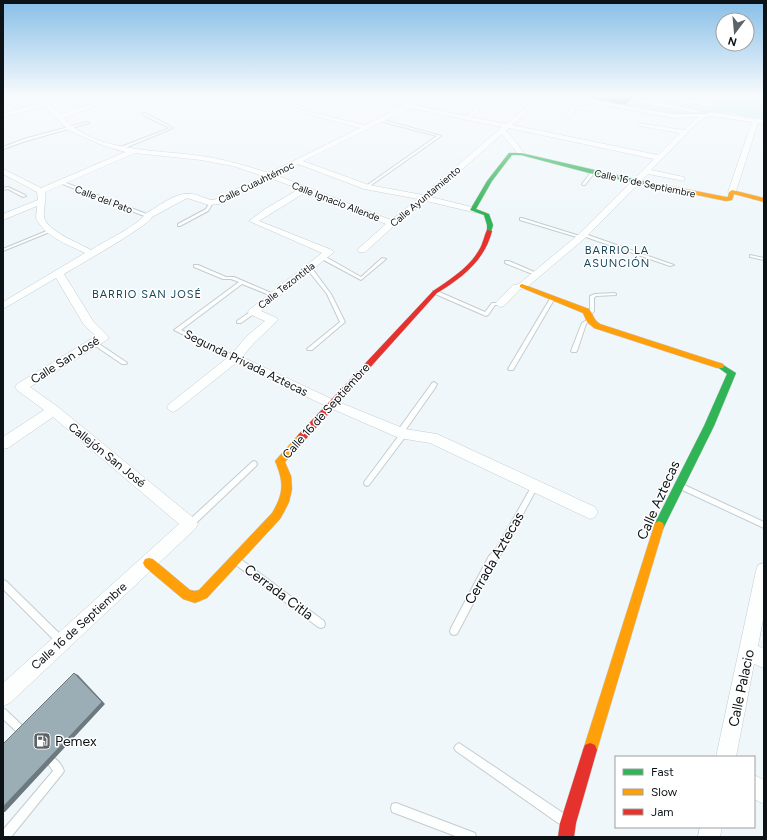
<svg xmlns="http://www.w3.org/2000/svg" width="767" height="840" viewBox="0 0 767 840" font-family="Figtree,sans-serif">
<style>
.green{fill:#cceaf9}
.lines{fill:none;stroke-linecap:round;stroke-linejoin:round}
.lane-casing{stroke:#c5cccf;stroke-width:2}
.street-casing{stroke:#c5cccf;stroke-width:1}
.fast-casing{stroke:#c5cccf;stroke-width:1}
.slow-casing{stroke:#c5cccf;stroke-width:1}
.jam-casing{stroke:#c5cccf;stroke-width:1}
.lane{fill:#fdfefe;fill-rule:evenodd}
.street{fill:#fdfefe;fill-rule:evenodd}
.fast{fill:#30b455;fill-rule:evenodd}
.slow{fill:#ff9f0a;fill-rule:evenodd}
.jam{fill:#e5322d;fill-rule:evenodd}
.wall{fill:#85959c}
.shaded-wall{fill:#6c797f}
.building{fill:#9badb5;stroke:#6c797f}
.labels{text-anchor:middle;stroke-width:3;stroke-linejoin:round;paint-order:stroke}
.far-street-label{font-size:10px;fill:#0c1215;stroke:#fff}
.far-neighbourhood-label{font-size:11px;letter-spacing:1px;fill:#18475a;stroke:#fff}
.street-label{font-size:12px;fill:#0c1215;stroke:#fff}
.near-street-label{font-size:14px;fill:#0c1215;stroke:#fff}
.near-poi-label{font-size:14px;fill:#0c1215;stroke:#fff;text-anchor:start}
</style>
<rect width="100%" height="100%" fill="#f0f7fa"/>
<path class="green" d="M568 95H764V120L728 113H709L686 116 625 107 626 105Z"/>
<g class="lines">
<defs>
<path id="lane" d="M143 113H145L173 128 120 150H118V148L170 128 143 115Z
M380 119 441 136 367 188 365 187 366 186 437 136 380 121Z
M87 122 89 123 26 141 3 149V147L24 139Z
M592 171 595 172 585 185H583L582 184Z
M61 181 149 215 150 216 147 217 60 183 59 182Z
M8 187 25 195 26 196 23 197 8 189 3 190V188Z
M210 202 213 203 208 211 180 226H178V224L206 209Z
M520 218H522L583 237 580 238 520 220Z
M49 230 52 231 3 251V249Z
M583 234H585L674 265 670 266 583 236Z
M750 255 764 258V260L750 257Z
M320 256H324L361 277 382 258 386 259 361 280 320 258Z
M505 261H509L539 274 537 275H535L505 263Z
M194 265H198L226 277H234L276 295 274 296H272L242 284 181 330 237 357 238 358 237 359H233L174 330 239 282 231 279H223L194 267Z
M307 267H311L331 294 345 322 312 350H308L307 349 308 348 340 322 327 294 307 269Z
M433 291H437L485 312 492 303H500L502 304 500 305H495L488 315 486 316 433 293Z
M614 293 616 294V295L596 296 594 298V311L591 315H587V314L590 311V296L595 294Z
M551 297H553L555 298 513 370H509L508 369Z
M253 310 255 312V313L241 323H237V321Z
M590 318 592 320 586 324 577 351 576 352H572L571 351 582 323Z
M93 340 126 362 127 363 126 364H122L91 343 90 342 91 341Z
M434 382 437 384 435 388 404 432H406L407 434 406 436 369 485 367 486 365 485 364 483 365 481 400 434H398L397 432 398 430 430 386 432 383Z
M254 461 256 462 257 464 256 466 193 526 190 527 187 526 186 524 187 522 252 462Z
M535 483 537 484 538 486 537 488 502 553 495 562 457 634 454 635 451 634 450 631 451 628 489 556 496 549 533 484Z
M680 483 764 522V528L678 488 677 486 678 484Z
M239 558 324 621 325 624 324 627 321 628 318 627 236 565 235 562 236 559Z
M3 580 6 581 63 637 64 640 63 643 60 644 57 643 3 589Z
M3 708 6 710 25 728 27 731 25 734 22 736 19 734 3 719Z
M459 743 566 815 567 819 566 823 562 824 558 823 456 751 454 748 456 745Z
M51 756C57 759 62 765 64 771L62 774 11 837H3V830L53 771 46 761 48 758Z
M396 803 475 833 476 837H458L392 812 391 808 392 804Z"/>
<path id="street" d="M35 95H41L60 114 121 95H129L63 118C97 153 155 149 201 156 224 159 246 166 269 173L360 128 293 110V108L365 125 403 106 355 95C368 95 401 105 409 103 418 101 423 95 433 95L414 105 465 116 473 111 477 102 456 98V96L479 99 481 95H487L477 113 471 117 506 124 540 95H546L512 125 658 155 680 133 640 126 637 124 638 123 684 130 698 117 673 118 551 95H563L673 114H706L711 112 764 120V124L758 123 735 194H729L728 192 752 122 711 116 704 118 697 123 651 170 684 177V181L648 174 584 239 526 288 520 289 504 306 500 307 495 304 513 285 519 284 578 235 654 159 509 128 506 131 516 142 524 154 523 155H519L502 134 431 197 476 208 477 210 476 212H473L426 201 395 225 365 252H359L357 250 359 248 386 224 306 192 259 221 332 250 334 252 261 311 277 318 278 320 254 343 242 357 336 401 405 429 437 434 595 507 598 512 595 517 590 519 430 443 399 438 328 407 236 363 177 410 173 412 169 410 167 407 169 404 231 355 246 337 265 321 249 314 248 312 249 310 322 253 249 221 265 209 299 189 270 178 219 204 209 205 187 198 152 217C147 227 77 266 64 274L93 321 109 337 107 340 30 387 58 407 195 519 198 524 195 529 10 703 3 706V683L179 524 53 417 8 448 3 449V437L44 410 17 390 15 387 17 384 96 336 84 325 56 278 3 309V302L85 253C67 244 45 237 36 218L37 206 3 220V214L38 200 37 192 3 174V169L41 188 125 152 102 145 68 130 45 106 3 117V113L42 103ZM410 108 502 127 423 195 369 185 303 161ZM135 153 201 160 233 166 263 176 214 200C206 200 200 195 192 194 176 191 158 207 145 214 139 225 103 242 91 250 79 243 47 231 44 217 43 208 47 201 45 192ZM298 164 364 189 418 199 391 220 276 175Z
M629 95H638L636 98 700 111 697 113 632 101 629 99 631 96Z
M687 99 709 103 712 105 709 107 685 102 684 101Z
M589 104 592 106 589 110 576 109 570 117 565 116 573 106 585 107Z
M764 563V614L758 646 764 649V668L754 664 736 757H716L756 571 758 565Z
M754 775 764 780V804L754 799Z
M700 827H722L720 837H698Z"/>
<path id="fast" d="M509 153H521L673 188 670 190 593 174 521 155H512L492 181 476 209 489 214 493 225 491 232H487V225L484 215 470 210 487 181Z
M720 363 736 373 714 426 663 529 659 531 655 529 654 526 655 523 704 426 727 374 716 366 717 364Z"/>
<path id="slow" d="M670 186 726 197H728L729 192 732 190 764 198V202L734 194 732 200 726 201 668 189V187Z
M522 284 589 309C594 315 592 318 600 324L723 364 724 366 723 368H717L594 328 587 322 583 313 520 287V285Z
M302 433 305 434 307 437 305 440 285 462 291 476 292 489 289 502 284 512 280 519 207 598 195 603 183 599 145 567 143 563 145 559 149 558 153 559 190 590 195 591 199 590 272 513C284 493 284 482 275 461L299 434Z
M659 521 663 523 664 526 597 750 595 755 590 757 585 755 583 750 654 526 655 523Z"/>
<path id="jam" d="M487 230 492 231C485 260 462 278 437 293L305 440H299L297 437 299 434 433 291C449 280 469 268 479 250 483 244 484 236 487 230Z
M590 743 595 745 597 750 576 823 574 837H558L560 823 583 750 585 745Z"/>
</defs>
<use href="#lane" class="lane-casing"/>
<use href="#street" class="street-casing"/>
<use href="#fast" class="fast-casing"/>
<use href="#slow" class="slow-casing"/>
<use href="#jam" class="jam-casing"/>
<use href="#lane" class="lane"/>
<use href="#street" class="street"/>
<use href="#fast" class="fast"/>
<use href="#slow" class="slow"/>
<use href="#jam" class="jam"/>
</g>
<path class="wall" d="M590 95H633L632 97 625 105 589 98Z"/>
<path class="shaded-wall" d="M630 95H633L632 97 625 105 628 97Z
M74 673 78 675 105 704 5 812H3V807Z"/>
<path class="building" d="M617 95H630L628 97Z
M74 673 102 702 3 807V744Z"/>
<linearGradient id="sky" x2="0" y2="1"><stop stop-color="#87bee7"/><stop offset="0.45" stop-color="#f8fbfd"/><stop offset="1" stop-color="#f8fbfd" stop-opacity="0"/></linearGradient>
<rect width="767" height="213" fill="url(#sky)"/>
<defs>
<symbol id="fuel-square" viewBox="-11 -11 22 22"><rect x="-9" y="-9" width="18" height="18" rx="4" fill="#5c6265" stroke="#fff"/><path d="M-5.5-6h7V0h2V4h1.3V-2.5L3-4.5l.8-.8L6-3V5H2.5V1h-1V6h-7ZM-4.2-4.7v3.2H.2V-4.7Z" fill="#fff"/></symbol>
</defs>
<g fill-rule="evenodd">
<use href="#fuel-square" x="32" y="731" width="20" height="20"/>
</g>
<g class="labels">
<g class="far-street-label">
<text transform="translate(256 182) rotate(-26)" y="4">Calle Cuauhtémoc</text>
<text transform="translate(645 183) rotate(12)" y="4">Calle 16 de Septiembre</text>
<text transform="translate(425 196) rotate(-40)" y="4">Calle Ayuntamiento</text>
<text transform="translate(104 199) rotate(21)" y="4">Calle del Pato</text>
<text transform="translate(336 201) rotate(21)" y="4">Calle Ignacio Allende</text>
<text transform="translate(286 285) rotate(-38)" y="4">Calle Tezontitla</text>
</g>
<g class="far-neighbourhood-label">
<text x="617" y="254">BARRIO LA<tspan x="617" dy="13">ASUNCIÓN</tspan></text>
<text x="147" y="298">BARRIO SAN JOSÉ</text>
</g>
<g class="street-label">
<text transform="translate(65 360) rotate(-32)" y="4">Calle San José</text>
<text transform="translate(246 363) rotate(26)" y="4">Segunda Privada Aztecas</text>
<text transform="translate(326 411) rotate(-48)" y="4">Calle 16 de Septiembre</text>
<text transform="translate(107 455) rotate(39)" y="4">Callejón San José</text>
<text transform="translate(79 626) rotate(-42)" y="4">Calle 16 de Septiembre</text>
</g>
<g class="near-street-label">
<text transform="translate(658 500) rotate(-66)" y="5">Calle Aztecas</text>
<text transform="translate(494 558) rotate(-60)" y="5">Cerrada Aztecas</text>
<text transform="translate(279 592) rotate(37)" y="5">Cerrada Citla</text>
<text transform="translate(741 688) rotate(-78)" y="5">Calle Palacio</text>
</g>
<g class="near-poi-label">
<text x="55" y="746">Pemex</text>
</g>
</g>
<rect width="767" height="840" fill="none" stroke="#0c1215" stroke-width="8"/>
<rect x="615" y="756" width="140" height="72" fill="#ffffff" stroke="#9ea0a1"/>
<rect x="623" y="769" width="20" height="6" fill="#30b455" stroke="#9ea0a1"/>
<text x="651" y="776" font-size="12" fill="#0c1215">Fast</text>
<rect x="623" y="789" width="20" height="6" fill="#ff9f0a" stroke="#9ea0a1"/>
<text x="651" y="796" font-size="12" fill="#0c1215">Slow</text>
<rect x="623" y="809" width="20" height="6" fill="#e5322d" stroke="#9ea0a1"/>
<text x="651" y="816" font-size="12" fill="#0c1215">Jam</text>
<g transform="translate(735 32) rotate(196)"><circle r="19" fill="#ffffff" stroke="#9ea0a1"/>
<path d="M0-3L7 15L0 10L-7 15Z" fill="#5c6265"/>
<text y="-6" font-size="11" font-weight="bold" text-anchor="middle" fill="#0c1215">N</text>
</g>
</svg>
